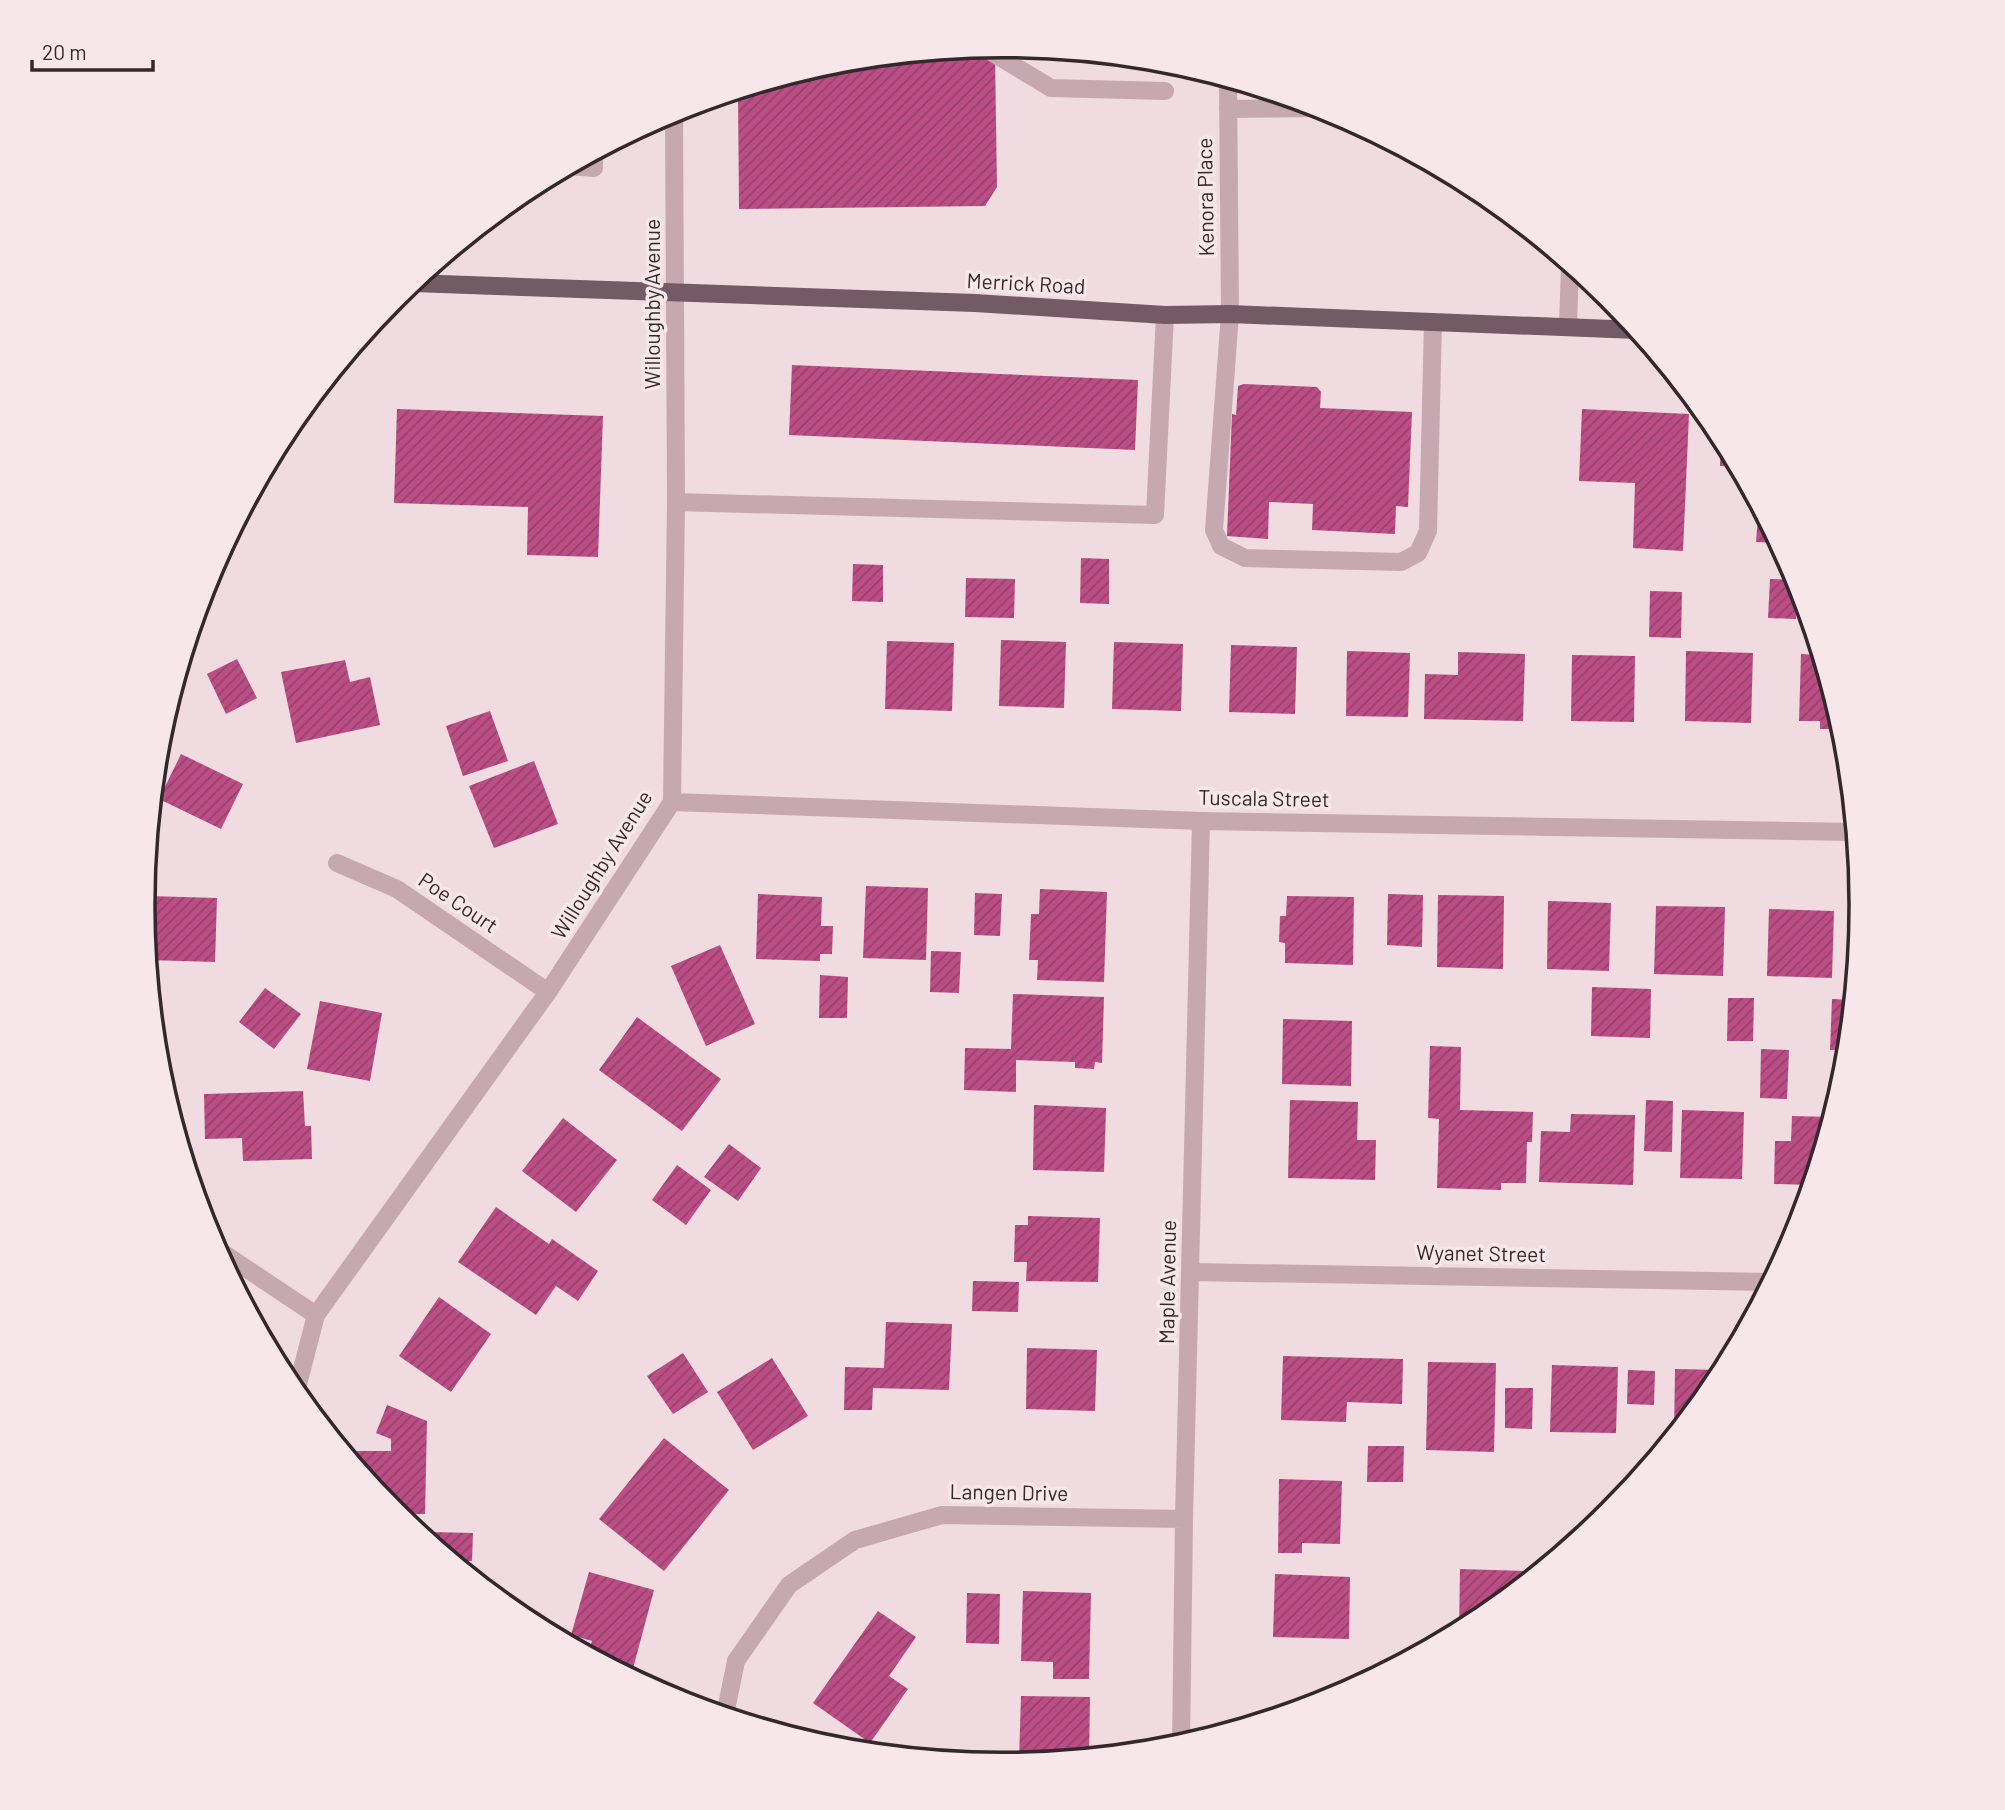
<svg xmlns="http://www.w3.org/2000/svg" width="2005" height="1810" viewBox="0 0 2005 1810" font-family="Barlow,sans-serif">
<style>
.building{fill:url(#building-hatch)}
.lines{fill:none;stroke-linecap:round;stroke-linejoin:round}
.service{stroke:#c6a8b1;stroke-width:18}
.minor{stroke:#c6a8b1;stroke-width:18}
.primary{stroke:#745a65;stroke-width:18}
.labels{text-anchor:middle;stroke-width:7;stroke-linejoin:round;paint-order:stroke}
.street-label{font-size:21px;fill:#34282d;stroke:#f7e7ea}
.rim{fill:none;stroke:#34282d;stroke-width:3.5}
</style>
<defs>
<pattern id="building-hatch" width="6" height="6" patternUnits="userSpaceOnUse" patternTransform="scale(1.75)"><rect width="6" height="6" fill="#ba4e85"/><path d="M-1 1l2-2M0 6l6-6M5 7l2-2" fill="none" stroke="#98416d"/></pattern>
</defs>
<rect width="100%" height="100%" fill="#efdbe0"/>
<path class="building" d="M995 56 997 187 985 206 739 209 738 91 835 62 880 58Z
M792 365 1138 380 1135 450 789 435Z
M1244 384 1317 387 1321 392 1320 408 1412 412 1408 507 1396 506 1395 534 1312 530 1313 504 1269 502 1268 539 1227 536 1232 414 1236 415 1238 386Z
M397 409 603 416 598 557 527 555 528 507 394 503Z
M1582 409 1689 414 1683 551 1633 548 1635 483 1579 481Z
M1721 434 1738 467 1720 466Z
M1759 505 1779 543 1756 542Z
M1081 558 1109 559V604L1080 603Z
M853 564 883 565V602L852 601Z
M966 578 1015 579 1014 618 965 617Z
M1770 579 1797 580 1796 619 1768 618Z
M1650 591 1682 592 1681 638 1649 637Z
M1001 640 1066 642 1064 708 999 706Z
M887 641 954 643 952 711 885 709Z
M1114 642 1183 644 1181 711 1112 709Z
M1231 645 1297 647 1295 714 1229 712Z
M1347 651 1410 653 1408 717 1346 716Z
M1686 651 1753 653 1751 723 1685 721Z
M1458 652 1525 654 1523 721 1424 719 1425 674 1458 675Z
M1801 654 1820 655 1841 721H1837V729H1820V721H1799Z
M1572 655 1635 656 1634 722 1571 721Z
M237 659 257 698 226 714 207 674Z
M345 660 350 682 370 677 380 725 296 743 281 672Z
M490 711 508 761 463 776 446 726Z
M181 754 243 784 221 829 159 799Z
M534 761 558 824 494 848 469 786Z
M866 886 928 888 926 960 863 958Z
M1040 889 1107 892 1104 982 1037 980 1038 960H1029L1031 914H1039Z
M975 893 1002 894 1000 936 974 935Z
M758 894 822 897 821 926H833L832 954H820V961L756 959Z
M1388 894 1423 895 1422 947 1387 945Z
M1438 895 1504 896 1503 969 1437 967Z
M149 896 217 898 215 962 148 960Z
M1287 896 1354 897 1353 965 1285 963V943L1279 942 1280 916H1286Z
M1548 901 1611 903 1609 971 1547 969Z
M1656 906 1725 907 1723 976 1654 974Z
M1769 909 1834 911 1832 978 1767 976Z
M720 945 755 1024 706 1046 671 966Z
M931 951 961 952 959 993 930 992Z
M820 975 848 977 847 1018H819Z
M1592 987 1651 989 1650 1038 1591 1036Z
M265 988 301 1014 274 1049 239 1022Z
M1013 994 1104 997 1102 1063 1095 1062 1094 1069 1075 1068V1062L1016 1060V1092L964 1090 965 1048 1011 1049Z
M1728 998H1754L1753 1041H1727Z
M1832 999 1853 1000 1848 1050H1830Z
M320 1001 382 1013 370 1081 307 1069Z
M637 1017 721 1079 682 1131 599 1070Z
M1283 1019 1352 1021 1351 1086 1282 1084Z
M1430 1046 1461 1047 1460 1110 1533 1112 1532 1142H1527L1526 1183H1501V1190L1437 1188 1439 1119 1428 1118Z
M1761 1049 1789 1050 1787 1099 1760 1098Z
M303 1091 305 1126H311L312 1159 243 1161 242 1138 205 1139 204 1094Z
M1290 1100 1358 1102 1357 1140H1376L1375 1180 1288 1178Z
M1646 1100 1673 1101 1672 1152 1644 1151Z
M1034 1105 1106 1108 1104 1172 1033 1170Z
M1682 1110 1744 1112 1742 1179 1680 1178Z
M1571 1114 1635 1115 1633 1185 1539 1182 1541 1131 1570 1132Z
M1792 1116 1832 1117 1811 1185 1774 1184 1775 1141H1791Z
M563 1118 617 1160 576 1212 522 1171Z
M729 1144 761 1168 738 1201 704 1177Z
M677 1165 711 1190 686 1225 652 1200Z
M496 1207 549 1244 552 1239 598 1271 578 1301 556 1286 536 1315 458 1262Z
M1028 1216 1100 1218 1098 1282 1026 1281 1027 1262H1014L1015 1225H1028Z
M973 1281 1019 1282 1018 1312 972 1311Z
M439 1297 491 1334 451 1392 399 1356Z
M886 1322 952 1324 949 1390 873 1388 872 1410H844L845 1367 884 1368Z
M1027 1348 1097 1350 1095 1411 1026 1409Z
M683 1353 708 1392 673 1414 647 1376Z
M1283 1356 1403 1359 1402 1404 1347 1402 1346 1422 1281 1420Z
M772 1358 808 1416 753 1450 717 1392Z
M1428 1362 1496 1363 1494 1452 1426 1450Z
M1552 1365 1618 1367 1616 1433 1550 1432Z
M1675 1369 1724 1370 1717 1383 1674 1435Z
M1628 1370 1655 1371 1654 1405 1627 1404Z
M1505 1388H1533L1532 1429 1505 1428Z
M387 1405 427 1421 425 1514H396L357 1467V1451H391V1439L376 1433Z
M664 1438 729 1490 664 1571 599 1519Z
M1368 1446H1404L1403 1482H1367Z
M1279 1479 1342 1481 1340 1544 1302 1543V1553H1278Z
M431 1532 473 1533 472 1561H453L431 1542Z
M1460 1569 1529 1571 1528 1580 1480 1620 1459 1631Z
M589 1572 654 1590 631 1676 588 1653 592 1641 571 1635Z
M1275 1574 1350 1577 1349 1639 1273 1637Z
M1023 1591 1091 1593 1089 1679H1053V1662L1021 1661Z
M967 1593 1000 1594 999 1644 966 1643Z
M878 1611 916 1637 889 1676 908 1689 870 1743 813 1703Z
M1021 1696 1090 1697 1089 1756 1042 1761 1019 1760Z"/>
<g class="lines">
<path class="service" d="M983 47 1051 88 1165 91
M1228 109 1321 108
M570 166 594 168V153
M1230 314 1214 530 1221 546 1245 558 1401 562 1418 553 1428 531 1433 322
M1568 327 1570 265
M676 502 1155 515 1165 315"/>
<path class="minor" d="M1228 80 1230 314
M672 802 1201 821 1855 832
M337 863 397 889 548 992
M217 1249 316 1315
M1191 1272 1771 1282
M296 1392 316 1315 548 992 672 802 676 502 674 111
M725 1715 736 1661 789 1585 855 1540 942 1515 1184 1519
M1181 1738 1200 1739
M1181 1745 1184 1519 1201 821"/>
<path class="primary" d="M413 283 975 303 1165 315 1230 314 1637 330"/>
</g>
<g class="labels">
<g class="street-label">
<text transform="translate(1206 197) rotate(-91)" y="7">Kenora Place</text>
<text transform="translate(1026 284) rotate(3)" y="7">Merrick Road</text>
<text transform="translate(653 304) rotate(-90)" y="7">Willoughby Avenue</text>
<text transform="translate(1264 799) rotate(1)" y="7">Tuscala Street</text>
<text transform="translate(602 865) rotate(-58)" y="7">Willoughby Avenue</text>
<text transform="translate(458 903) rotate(34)" y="7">Poe Court</text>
<text transform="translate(1481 1254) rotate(1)" y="7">Wyanet Street</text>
<text transform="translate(1168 1282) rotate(-89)" y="7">Maple Avenue</text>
<text transform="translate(1009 1493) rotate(1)" y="7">Langen Drive</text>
</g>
</g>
<path d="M0 0H2005V1810H0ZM155 905a847 847 0 1 1 1694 0a847 847 0 1 1-1694 0Z" fill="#f7e7ea" fill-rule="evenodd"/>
<path class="rim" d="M155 905a847 847 0 1 1 1694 0a847 847 0 1 1-1694 0Z"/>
<path d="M32 60v10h121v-10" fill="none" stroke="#34282d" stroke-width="3.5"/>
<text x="42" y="60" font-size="21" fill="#34282d" stroke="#f7e7ea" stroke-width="5" paint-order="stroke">20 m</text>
</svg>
